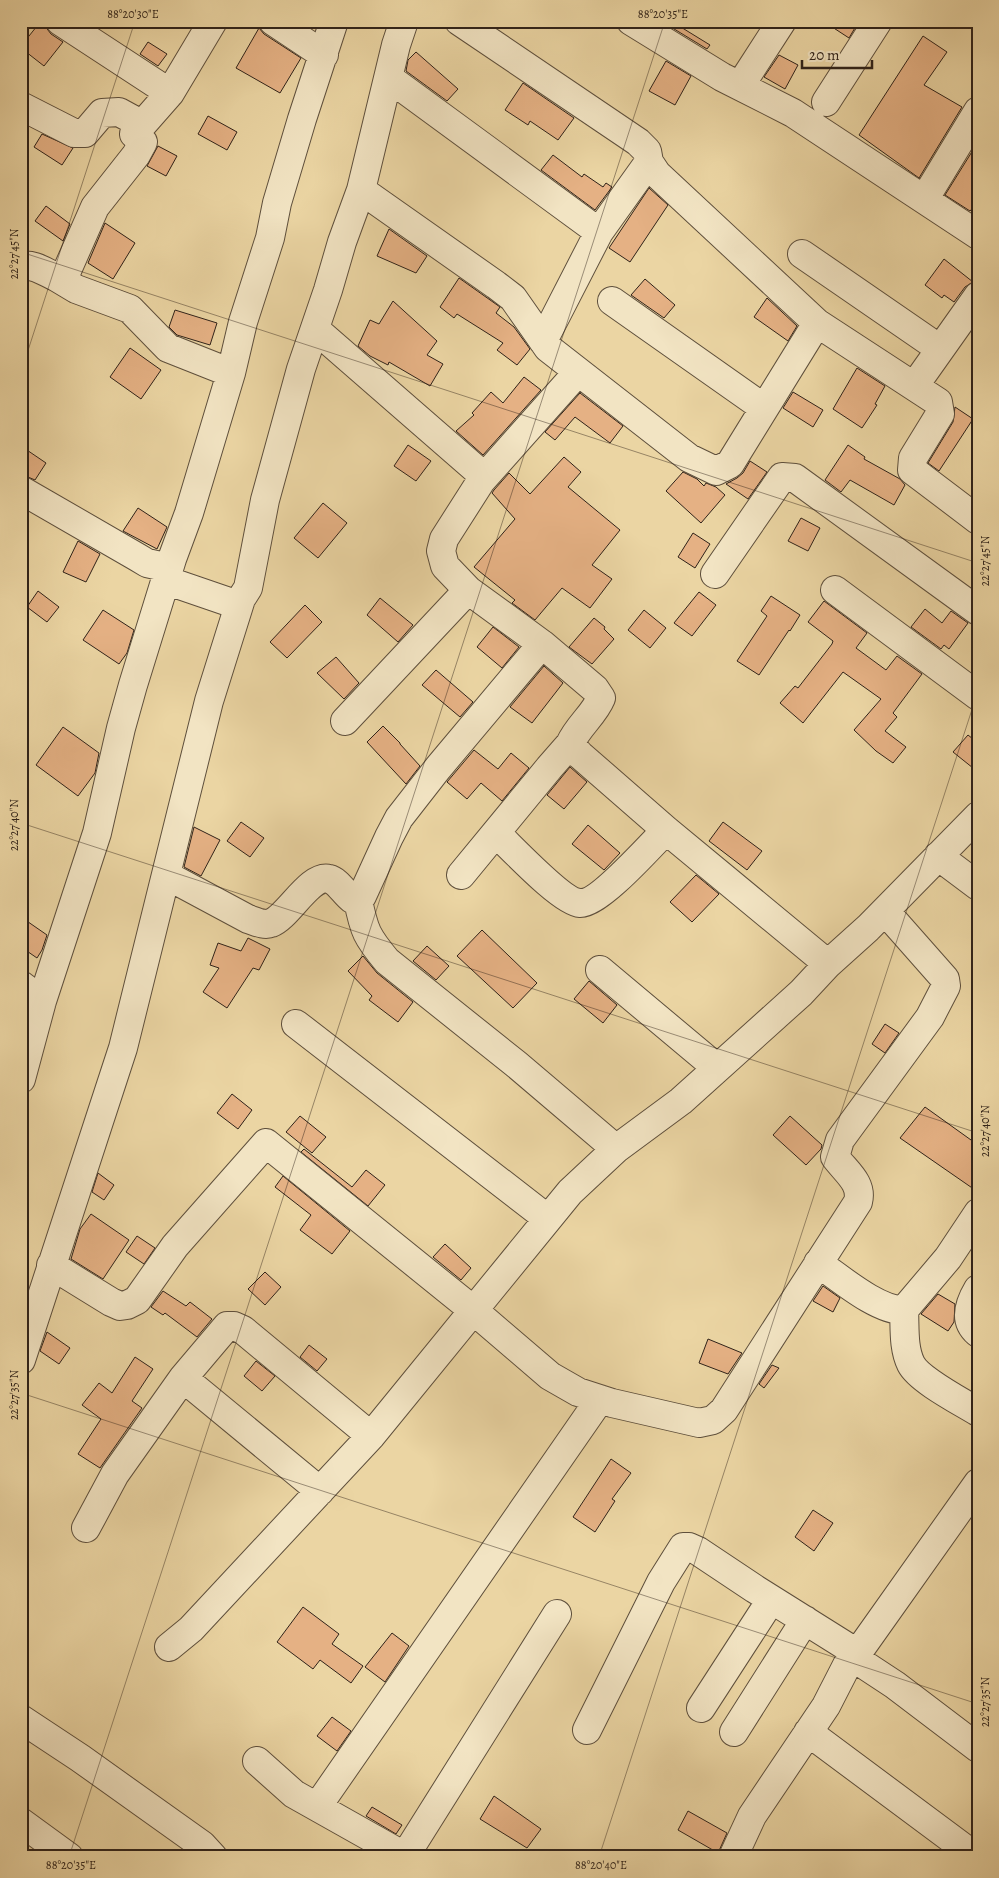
<svg xmlns="http://www.w3.org/2000/svg" width="999" height="1878" viewBox="0 0 999 1878" font-family="Alegreya,serif">
<style>
.building{fill:#e5b184;stroke:#2f2219}
.lines{fill:none;stroke-linecap:round;stroke-linejoin:round}
.minor-casing{stroke:#5e4f3c;stroke-width:30}
.minor{stroke:#f2e4c3;stroke-width:28}
.ticks{fill:none;stroke:#2f2219;stroke-width:1;stroke-opacity:0.45}
.neatline{fill:none;stroke:#2f2219;stroke-width:2}
.ticks-label{font-size:12px;text-anchor:middle;fill:#2f2219}
</style>
<rect width="100%" height="100%" fill="#ebd5a3"/>
<filter id="stains"><feTurbulence type="fractalNoise" baseFrequency=".004" numOctaves="4"/><feColorMatrix values="0 0 0 0 .2 0 0 0 0 .09 0 0 0 0 .02 0 0 0 .5 -.17"/></filter>
<radialGradient id="worn" r=".72"><stop offset=".6" stop-color="#630" stop-opacity="0"/><stop offset="1" stop-color="#630" stop-opacity=".3"/></radialGradient>
<path class="building" d="M41 21 51 34 63 42 44 66 21 48V46Z
M661 21H671L710 45 707 49Z
M823 21H859L849 38Z
M259 28 264 34 301 58 280 93 236 68Z
M923 36 947 52 924 85 962 107 919 178 859 135Z
M148 42 167 54 158 66 140 54Z
M416 52 458 89 447 101 406 71 408 60Z
M779 55 798 65 785 89 764 77Z
M666 61 691 76 675 105 649 91Z
M523 83 574 118 558 140 530 121 528 125 505 110Z
M208 116 237 132 227 150 198 134Z
M42 134 73 148 62 165 34 147Z
M978 142V202L970 211 945 195Z
M158 146 177 156 166 176 147 166Z
M553 155 582 177 584 174 603 187 606 183 612 187 595 210 541 170Z
M649 188 668 205 630 262 609 248Z
M46 206 70 224 63 241 35 221Z
M105 223 135 243 113 279 88 263Z
M389 229 427 256 416 273 377 256Z
M944 259 973 282 965 287 954 302 944 295 942 298 925 285Z
M459 278 500 307 496 313 514 327 530 349 517 365 497 350 503 343 457 314 454 318 440 307Z
M645 279 675 305 664 318 631 295Z
M767 298 797 326 788 341 754 317Z
M393 301 437 341 427 355 443 364 430 386 389 362 388 365 370 356 358 346 370 320 379 324Z
M175 310 217 323 210 345 177 335 169 327Z
M130 348 161 370 141 399 110 377Z
M857 368 885 386 875 404 877 405 862 428 833 409Z
M524 377 541 390 483 455 456 431 474 415 472 413 491 392 503 403Z
M793 392 823 410 813 427 783 408Z
M580 393 623 426 610 443 575 417 555 440 545 432Z
M955 407 973 419 939 471 928 463 953 422Z
M408 445 431 461 416 481 394 466Z
M848 445 865 457 864 459 900 479 905 485 894 505 850 480 841 492 825 480Z
M21 446 46 463 35 480 21 474Z
M564 457 581 472 568 487 620 530 592 565 612 579 590 608 562 588 535 620 512 603 515 600 474 567 515 519 492 493 494 490 509 473 530 494Z
M750 461 767 472 748 499 726 484 737 478 743 473Z
M683 472 697 479 704 486 706 483 716 487 725 495 701 523 666 491Z
M323 503 347 523 318 558 294 538Z
M138 508 167 527 157 549 123 531Z
M801 518 820 528 808 551 788 541Z
M693 533 710 544 695 568 678 557Z
M78 541 100 554 86 582 63 572Z
M38 591 59 607 47 622 27 607Z
M699 592 716 605 692 636 674 623Z
M771 596 800 615 790 631 789 630 759 675 737 661 767 616 761 611Z
M380 598 413 625 398 642 367 615Z
M824 601 867 633 856 648 886 670 897 656 922 674 893 713 897 717 885 731 906 747 893 763 876 751 854 730 881 699 843 672 803 723 780 703 795 686 798 688 832 644 833 641 808 622Z
M305 605 322 622 287 658 270 642Z
M925 609 942 623 951 611 968 623 949 649 944 645 941 649 911 627Z
M103 610 134 630 127 653 119 664 83 640Z
M644 610 666 628 650 648 628 630Z
M594 618 605 627 604 629 614 639 592 664 569 647Z
M493 627 519 647 502 668 477 647Z
M336 657 359 683 344 699 317 673Z
M544 666 563 683 532 723 510 707Z
M436 670 473 702 460 717 422 685Z
M383 726 400 743V744L420 766 406 784 367 742Z
M63 727 99 753 95 773 78 796 36 765Z
M968 735 978 743V772L953 752Z
M474 750 498 769 511 753 529 768 502 801 481 783 467 799 447 782Z
M570 767 587 782 564 809 547 795Z
M241 822 264 838 250 857 227 841Z
M723 822 762 851 747 870 709 841Z
M588 825 620 853 604 870 572 844Z
M194 827 220 840 201 876 184 867Z
M696 875 719 894 692 922 670 902Z
M21 917 47 935 42 950 37 958 21 947Z
M482 930 537 983 513 1008 457 956Z
M248 938 270 949 259 970 253 968 227 1008 203 992 219 968 210 965 218 943 241 951Z
M427 946 449 966 436 980 413 961Z
M363 956 377 973 413 1002 398 1022 369 1000 372 996 348 971Z
M589 981 617 1005 603 1023 574 999Z
M885 1024 899 1033 885 1053 872 1044Z
M232 1094 252 1110 238 1129 217 1113Z
M925 1107 978 1145V1192L900 1138Z
M300 1116 326 1137 312 1153 286 1132Z
M790 1116 822 1145 821 1149 806 1165 773 1135Z
M304 1149 352 1187 366 1170 385 1185 368 1206 301 1152Z
M98 1173 114 1185 104 1200 92 1192Z
M283 1176 350 1231 332 1254 300 1230 311 1215 275 1187Z
M91 1214 129 1240 103 1279 71 1259 80 1229Z
M137 1236 155 1248 144 1264 126 1252Z
M445 1244 471 1268 461 1280 433 1257Z
M265 1272 281 1287 265 1305 248 1289Z
M823 1286 840 1298 833 1312 813 1301Z
M163 1291 186 1306 190 1302 212 1319 197 1337 165 1313 163 1315 151 1307Z
M938 1294 955 1304 954 1322 948 1331 921 1314Z
M47 1332 70 1348 59 1364 40 1351Z
M708 1339 742 1353 728 1374 699 1363Z
M309 1345 327 1359 317 1371 300 1357Z
M135 1357 153 1369 132 1401 142 1408 100 1468 78 1454 101 1419 82 1405 99 1383 112 1393Z
M256 1361 275 1376 262 1391 244 1376Z
M772 1365 779 1368 764 1388 759 1384Z
M611 1459 631 1473 612 1499 615 1501 595 1532 573 1517Z
M813 1510 833 1523 814 1551 795 1537Z
M303 1607 339 1634 332 1644 363 1666 351 1683 320 1660 313 1669 277 1642Z
M392 1633 409 1646 385 1682 365 1667Z
M332 1717 351 1731 337 1751 317 1736Z
M494 1796 541 1829 527 1848 480 1819Z
M372 1807 402 1825 396 1834 366 1816Z
M688 1811 727 1833 718 1853 678 1830Z"/>
<g class="lines">
<defs>
<path id="minor" d="M60 21 170 93
M273 21 324 55
M459 21 638 142 647 151 649 162 657 174 817 323 938 402 940 414 913 458 912 470 978 520
M631 21 722 77 793 113 978 235
M389 78 599 232
M740 86 782 21
M826 102 878 21
M21 106 74 133H85L102 113 119 112 141 124 134 134 143 142 136 155 95 207 65 275 56 277 76 289 130 309 168 348 231 373
M134 134 170 93 213 21
M361 190 496 285 513 298 548 348 689 458 716 471 730 464 817 323
M930 190 978 111
M802 254 940 349
M21 266C33 263 45 272 56 277
M612 301 764 408
M315 329 478 471 481 481 444 539 441 551 445 566 468 590 542 644 595 689 601 698C594 715 578 726 570 744L580 755 666 830 828 964
M543 341 599 232 649 162
M915 385 978 296
M481 481 578 372
M21 490 137 557 147 563 169 568
M715 574 782 477 795 478 978 611
M165 580 235 604 241 599 248 588 265 500 301 369 328 290 342 242 361 190 396 45 404 21
M835 590 978 696
M345 721 468 590
M496 833C511 847 562 902 580 903 599 904 651 845 666 830
M938 856 978 886
M166 875 248 919C255 921 264 926 271 923 288 917 310 874 329 879 338 881 344 893 352 899L358 900 362 896 389 837 399 818 438 768 542 644
M461 875 549 768 570 744
M358 900C364 931 367 937 387 961L516 1064 616 1149
M600 970 717 1068
M21 985 42 1001
M296 1024 548 1219
M21 1079 42 1001 97 833 121 728 133 685 172 559 189 513 231 373 243 322 270 238 277 203 302 119 334 21
M818 1263C840 1278 878 1311 904 1310L948 1258 978 1213
M51 1265 111 1302 120 1306 127 1305 137 1300 175 1246 266 1143 473 1310 550 1376 578 1392 612 1403 699 1423 713 1420 724 1410 858 1202C863 1183 846 1172 835 1157L840 1140 930 1017 946 986 945 979 885 911
M978 1289C969 1304 963 1320 978 1333
M904 1310C905 1327 903 1348 911 1364 919 1380 962 1402 978 1412
M21 1360 123 1048 209 701 241 599
M183 1378 320 1491
M86 1528 115 1474 183 1378 227 1326H234L243 1330 371 1436
M169 1647 191 1629 371 1436 570 1192 616 1149 681 1101 801 993 828 964 868 928 978 816
M854 1658 978 1483
M701 1708 771 1600
M21 1719 80 1758 202 1845 213 1857
M587 1730 661 1582 683 1547H689L698 1551 755 1589 857 1653
M734 1732 805 1620
M808 1732 976 1857
M257 1761 294 1794 406 1857
M317 1807 600 1399
M21 1822 69 1857
M405 1856 557 1614
M733 1857 752 1816 826 1706 847 1665 854 1658 895 1685 978 1748"/>
</defs>
<use href="#minor" class="minor-casing"/>
<use href="#minor" class="minor"/>
</g>
<path class="ticks" d="M21 252 978 563M21 372 135 21M21 823 978 1133M21 1393 978 1704M69 1857 665 21M599 1857 978 691"/>
<rect width="999" height="1878" fill="none" stroke="#ebd5a3" stroke-width="55"/>
<path d="M802 60v8h70v-8" fill="none" stroke="#2f2219" stroke-width="2.5"/>
<text x="809" y="60" font-size="15" fill="#2f2219" stroke="#f2e4c3" stroke-width="4" paint-order="stroke">20 m</text>
<rect x="28" y="28" width="944" height="1822" class="neatline"/>
<g class="ticks-label">
<text x="133" y="18">88°20'30"E</text>
<text x="663" y="18">88°20'35"E</text>
<text transform="translate(14 254) rotate(-90)" y="4">22°27'45"N</text>
<text transform="translate(985 561) rotate(-90)" y="4">22°27'45"N</text>
<text transform="translate(14 825) rotate(-90)" y="4">22°27'40"N</text>
<text transform="translate(985 1131) rotate(-90)" y="4">22°27'40"N</text>
<text transform="translate(14 1395) rotate(-90)" y="4">22°27'35"N</text>
<text transform="translate(985 1702) rotate(-90)" y="4">22°27'35"N</text>
<text x="71" y="1869">88°20'35"E</text>
<text x="601" y="1869">88°20'40"E</text>
</g>
<rect width="100%" height="100%" filter="url(#stains)"/>
<rect width="100%" height="100%" fill="url(#worn)"/>
</svg>
